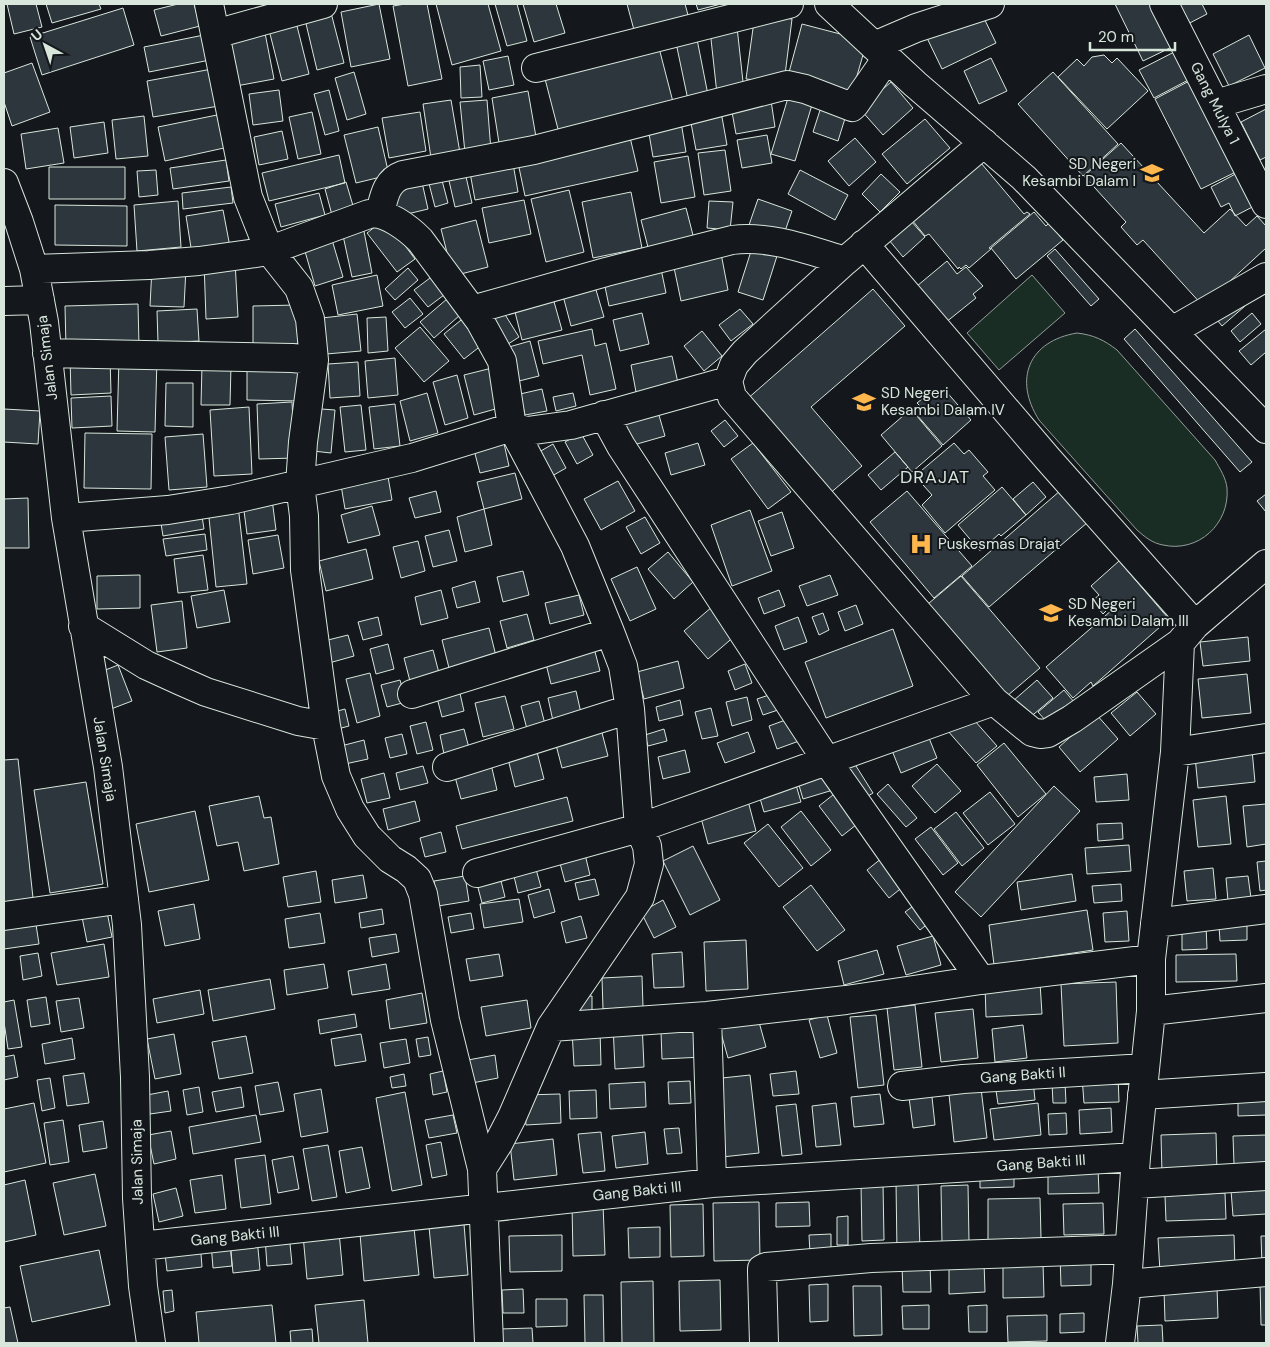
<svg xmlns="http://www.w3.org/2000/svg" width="1270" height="1347" viewBox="0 0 1270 1347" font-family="'DM Sans',sans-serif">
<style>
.green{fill:#1a2d24;stroke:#939e99}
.building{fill:#2c363c;stroke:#d8e6dc}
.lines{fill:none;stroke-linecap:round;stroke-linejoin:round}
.minor-casing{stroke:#d8e6dc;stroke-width:30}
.minor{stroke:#14181c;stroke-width:28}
.labels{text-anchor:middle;stroke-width:4;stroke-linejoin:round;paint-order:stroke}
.street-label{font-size:15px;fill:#d8e6dc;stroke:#14181c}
.poi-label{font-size:15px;fill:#d8e6dc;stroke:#14181c;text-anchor:start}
.quarter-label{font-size:18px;letter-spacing:1px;fill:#d8e6dc;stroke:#14181c}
</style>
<rect width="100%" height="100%" fill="#14181c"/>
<path class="green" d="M1032 275 1065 313 999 370 967 333Z
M1077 333C1094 335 1104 340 1117 350L1215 460C1220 469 1226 478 1227 488 1230 524 1198 553 1163 545 1152 543 1145 537 1137 530L1039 420C1013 379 1029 341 1077 333Z"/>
<path class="building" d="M7 4H36L42 27 14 34Z
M46 4H99L101 9 52 23Z
M178 4H194L200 26 161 36 154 10Z
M379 4 390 59 351 67 341 12Z
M405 4H427L442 79 408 86 393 6Z
M436 4H488L501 51 452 65Z
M495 4H517L527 41 507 46Z
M523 4H556L565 33 534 42Z
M627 4H685L688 15 634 30Z
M696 4H721L698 10Z
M1115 4H1156L1176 45 1143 61Z
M1172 4H1202L1207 14 1184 26Z
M329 5 344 63 317 70 303 11Z
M123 8 134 45 42 75 30 37Z
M981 12 996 43 942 69 927 38Z
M755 14 792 19 784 83 746 79Z
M295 18 309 74 282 81 268 26Z
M802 24 867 41 852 93 788 76Z
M737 27 744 91 717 94 710 30Z
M265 33 274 79 236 86 228 39Z
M696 34 708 95 688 100 675 38Z
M204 35 210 60 149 72 144 47Z
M1249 35 1265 68 1229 86 1213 54Z
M658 44 673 102 559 133 544 75Z
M1180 49 1194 77 1154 98 1139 70Z
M1104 55 1112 63 1117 58 1148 91 1107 129 1058 77 1077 59 1084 66 1092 57Z
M508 56 514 85 489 90 483 61Z
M991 58 1007 91 979 104 964 71Z
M32 63 50 112 12 126 4 102V73Z
M480 65 482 97 461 98 460 67Z
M212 69 219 106 153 117 147 81Z
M354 72 366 114 347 120 335 78Z
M1053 72 1118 144 1083 176 1018 104Z
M1195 78 1242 169 1201 189 1155 99Z
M891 82 913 108 883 135 860 109Z
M791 88 815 95 795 161 771 154Z
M279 90 283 121 253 125 249 94Z
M329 90 339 131 325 135 314 94Z
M528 91 536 137 499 143 492 98Z
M770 94 775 127 736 134 730 101Z
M451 100 460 153 431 158 423 104Z
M487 100 491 151 465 153 460 102Z
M822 104 847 112 838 141 813 132Z
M720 106 727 145 696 150 689 112Z
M1266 109V157L1260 160 1241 122Z
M312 112 321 154 298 159 289 117Z
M420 112 426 151 389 158 382 118Z
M217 115 224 148 165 161 158 127Z
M144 116 148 156 116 159 112 120Z
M680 116 686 152 653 157 647 122Z
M925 119 950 148 907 184 882 154Z
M104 122 108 153 74 158 70 127Z
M378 127 389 175 356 183 344 135Z
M58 128 64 163 26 169 21 134Z
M282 131 288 159 259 165 254 137Z
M629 133 638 171 525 196 517 158Z
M767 135 772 163 742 168 737 140Z
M855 138 876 162 849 186 828 161Z
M1121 143 1204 233 1230 209 1246 226 1257 216 1266 226V248L1203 306 1143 240 1137 245 1121 227 1126 222 1084 176Z
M725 150 731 191 704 195 698 153Z
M339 155 345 183 269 201 262 173Z
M688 156 695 197 661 203 654 162Z
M512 158 518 192 475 200 469 167Z
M226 160 229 181 173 189 170 168Z
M981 163 1024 214 1027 212 1030 214 989 248 991 249 969 268 966 265 961 269 959 267 958 269 929 234 925 236 912 220Z
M49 167H125V199H49Z
M464 168 472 203 455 207 447 172Z
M156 170 158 195 139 197 137 171Z
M800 170 848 195 835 220 788 194Z
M1243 170 1260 203 1235 216 1229 203 1221 207 1211 187Z
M440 173 448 203 435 207 427 176Z
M881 174 900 192 880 212 862 194Z
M421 178 428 209 399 216 392 186Z
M346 182 354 209 332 215 325 189Z
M231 187 233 203 183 209 182 193Z
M569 190 584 252 546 262 531 199Z
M631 192 642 248 593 258 582 202Z
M319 193 325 215 281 227 275 204Z
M758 199 792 211 783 237 749 225Z
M524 200 531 234 489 243 482 208Z
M178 201 181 247 137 251 134 205Z
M709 201 733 202 730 230 707 228Z
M55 205 127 206V246L55 245Z
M686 208 695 243 650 255 641 220Z
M223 210 230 247 192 254 186 216Z
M1034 212 1046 226 1049 223 1063 240 1016 279 991 248Z
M385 219 415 259 397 272 367 233Z
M476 220 488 267 453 276 441 229Z
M911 221 925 237 903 257 889 240Z
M363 226 372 273 352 277 342 231Z
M330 233 343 277 315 286 302 241Z
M720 248 728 290 681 301 672 258Z
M752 248 777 256 763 300 738 292Z
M1055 249 1099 299 1091 306 1047 256Z
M235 261 238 317 206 319 204 262Z
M947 261 957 274 966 267 983 286 973 294 976 298 940 327 911 291Z
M660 264 666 293 609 306 603 277Z
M152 267 186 268 184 307 150 306Z
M408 268 418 280 395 300 385 289Z
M438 272 452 289 428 307 414 290Z
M377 275 383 306 338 315 332 285Z
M594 283 604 317 571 326 562 292Z
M873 289 905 326 811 407 862 466 828 495 746 400Z
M551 291 562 330 522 340 512 300Z
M454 293 468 308 434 338 420 322Z
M1236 296 1245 306 1222 326 1213 315Z
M410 298 423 314 405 328 392 312Z
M138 304 139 346 66 348 65 306Z
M297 305 298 344 253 345V306Z
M499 305 519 337 502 348 482 316Z
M197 309 199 341 158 343 157 311Z
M740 309 753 324 731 341 719 325Z
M642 313 649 344 620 351 613 320Z
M1252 313 1261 324 1240 342 1231 331Z
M357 314 361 351 326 354 322 318Z
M466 316 487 341 464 359 444 334Z
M386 317 388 351 368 353 367 318Z
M420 327 449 361 424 382 395 348Z
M592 329 595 346 606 343 616 389 590 395 582 355 543 364 538 341Z
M1135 329 1252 462 1240 472 1124 339Z
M1266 329V352L1251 365 1239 351Z
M702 331 722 356 704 371 684 346Z
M530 341 539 376 511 383 502 349Z
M672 356 678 383 636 392 631 365Z
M70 357H110L111 393 71 395Z
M119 358H157L155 432 117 431Z
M395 358 398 395 368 398 365 361Z
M247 362H300L299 401 247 400Z
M358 362 360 396 330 398 328 364Z
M202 365H231L230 405H201Z
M496 367 506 406 474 415 464 375Z
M457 375 468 418 445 425 433 382Z
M166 383H193V427L165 426Z
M542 389 547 411 525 415 520 394Z
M944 389 971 420 943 445 916 414 922 408 917 403 933 390 937 395Z
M427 393 438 433 410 441 400 401Z
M573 393 576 406 556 411 553 397Z
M111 396 112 426 72 428 71 398Z
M292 402 295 458 259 459 257 404Z
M395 404 400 446 374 449 369 407Z
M361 405 366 450 345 452 340 407Z
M656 405 665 436 630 446 621 415Z
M249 407 252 474 214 476 210 410Z
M308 408 335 410 331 453 304 450Z
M4 409 40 411 38 444 4 442Z
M911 409 942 446 912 472 881 435Z
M725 420 738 436 724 447 711 431Z
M85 433 152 434 151 489 84 488Z
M581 433 593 455 577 464 565 442Z
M203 434 207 487 169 490 165 437Z
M503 439 509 466 480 473 473 446Z
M698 443 705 465 671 475 665 453Z
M753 443 791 492 768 509 731 459Z
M954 443 964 454 969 450 988 472 983 476 995 490 945 533 922 505 932 495 915 476Z
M553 444 566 468 552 476 539 452Z
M895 452 908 467 881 490 868 475Z
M387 471 392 500 345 509 340 479Z
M515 473 522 499 484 509 477 482Z
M618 481 635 511 601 530 584 499Z
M1033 482 1046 497 1026 515 1013 499Z
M1002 487 1026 515 1001 536 999 534 980 551 958 525Z
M1061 490 1088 522 989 607 962 576Z
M436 491 441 512 415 518 409 498Z
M907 491 972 566 934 598 870 522Z
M1266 494V512L1257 501Z
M28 498 29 548H4V499Z
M272 499 276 530 247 534 243 503Z
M238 505 247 584 216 587 208 508Z
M372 506 380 535 348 543 341 515Z
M484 509 492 545 465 552 457 517Z
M201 510 204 529 163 536 160 517Z
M750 510 772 571 732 586 711 525Z
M782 512 794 548 771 556 758 521Z
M645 517 660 543 641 554 626 527Z
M449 530 457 561 433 567 425 536Z
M205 534 207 550 166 556 163 539Z
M278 535 284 568 253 574 248 540Z
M418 541 425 571 401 578 393 547Z
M366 549 373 579 326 591 319 561Z
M668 552 693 582 674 599 648 569Z
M203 555 208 590 178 593 174 559Z
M1119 561 1169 619 1093 686 1091 682 1073 698 1046 667 1112 610 1110 607 1103 614 1092 601 1099 595 1091 586Z
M637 567 656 609 630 621 611 579Z
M523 571 529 595 503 602 497 577Z
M140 575V608L97 609V576Z
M830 575 838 595 807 606 799 586Z
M961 576 1040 668 1007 696 928 604Z
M475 581 480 602 457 608 452 588Z
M224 590 230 622 197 628 191 596Z
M441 590 448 618 421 625 415 597Z
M779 590 785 606 764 614 758 598Z
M579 595 584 615 550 624 545 603Z
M182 601 187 648 157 652 151 605Z
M856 605 863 624 845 631 838 612Z
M713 606 736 635 708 659 684 631Z
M823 613 829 630 819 635 812 617Z
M527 614 534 640 507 648 500 621Z
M378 617 382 635 363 640 358 622Z
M798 617 807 642 784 650 775 626Z
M489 628 496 656 449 668 442 640Z
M893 629 913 686 826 718 805 662Z
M348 635 354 656 329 663 324 641Z
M1248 637 1250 661 1203 666 1200 642Z
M388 644 394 669 376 674 370 649Z
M593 644 600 671 551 684 544 656Z
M433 650 440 677 411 685 404 658Z
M678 661 684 688 644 699 637 672Z
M745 664 752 683 735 690 728 671Z
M118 665 132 701 111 709 98 673Z
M370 673 380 716 357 723 346 679Z
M1247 674 1251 713 1202 718 1198 679Z
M400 680 406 702 387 707 381 685Z
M1037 680 1053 698 1028 719 1013 701Z
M459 689 464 711 442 717 436 694Z
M1064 690 1074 702 1046 721 1038 712Z
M576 691 581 713 553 721 548 698Z
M1137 692 1156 714 1130 736 1111 713Z
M772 694 778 710 763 715 757 699Z
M505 696 514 729 483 737 475 703Z
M747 697 752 720 732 726 726 702Z
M680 700 683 715 659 721 656 707Z
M539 701 546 728 528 733 521 706Z
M711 708 718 736 702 739 695 712Z
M345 709 349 726 334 730 330 713Z
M967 712 997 746 976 763 947 730Z
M1096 714 1118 739 1080 772 1059 747Z
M791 718 799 741 777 749 769 726Z
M426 722 433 750 417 754 410 726Z
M464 729 469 748 444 754 440 735Z
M601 729 608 756 562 768 555 741Z
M664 729 667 741 648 746 645 735Z
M748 732 755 752 725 763 717 743Z
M927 733 937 758 901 773 891 748Z
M402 734 407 754 390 758 385 738Z
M364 740 368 759 345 764 341 746Z
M1004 743 1046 794 1018 817 977 765Z
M536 748 544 779 515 787 507 755Z
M685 750 690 772 663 779 658 757Z
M1252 750 1255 782 1198 788 1195 756Z
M851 758 873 793 858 802 836 769Z
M18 759 33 898 4 902V760Z
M491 764 497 790 461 799 454 773Z
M937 764 961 791 935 813 912 786Z
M423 766 428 783 400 790 396 773Z
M827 766 833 790 803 799 796 775Z
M384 773 390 798 367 803 361 779Z
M1127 774 1129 800 1096 802 1094 777Z
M794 778 801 802 764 812 757 788Z
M86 782 103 884 50 893 34 790Z
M888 784 917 818 906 827 877 794Z
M1054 786 1080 811 981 917 955 892Z
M838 791 861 821 842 836 819 806Z
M990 792 1015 824 988 845 963 813Z
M259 796 264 818 271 817 279 864 244 871 238 842 217 846 209 806Z
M1226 796 1231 844 1198 847 1193 800Z
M567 797 573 821 462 849 456 826Z
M415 801 420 821 388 830 383 809Z
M748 801 756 831 708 844 700 814Z
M1266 804V844L1247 847 1243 806Z
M195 811 209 880 149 892 136 824Z
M801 811 831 850 811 866 781 827Z
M956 812 984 848 962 866 934 829Z
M1122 823 1123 839 1098 841 1097 824Z
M768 824 803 868 779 887 744 843Z
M931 827 958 863 943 875 915 839Z
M441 832 446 852 425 857 420 838Z
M1129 845 1131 871 1087 874 1085 848Z
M583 846 590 875 565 882 557 852Z
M693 846 720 900 690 915 663 861Z
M882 858 904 886 889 898 867 870Z
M1266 861V890L1260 891 1257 862Z
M534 862 541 887 518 893 512 868Z
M1213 868 1216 899 1187 901 1184 871Z
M316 871 321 902 288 907 283 877Z
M499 873 505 897 482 903 476 880Z
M1072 874 1076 901 1021 910 1017 882Z
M363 875 367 898 335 903 332 880Z
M465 876 469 901 438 906 434 881Z
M1248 876 1251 898 1228 901 1226 878Z
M595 879 599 895 579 900 575 883Z
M1121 884 1122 901 1094 903 1092 886Z
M811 885 845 930 817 951 783 907Z
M549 889 555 912 534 918 528 895Z
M519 899 523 922 484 928 480 904Z
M663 900 676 927 654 938 641 912Z
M920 901 934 919 920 930 905 912Z
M194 904 200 939 165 946 158 911Z
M106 907 112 937 87 942 81 912Z
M382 909 384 924 361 928 359 913Z
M1087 910 1093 950 994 965 989 925Z
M1127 911 1129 941 1105 942 1103 913Z
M320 913 325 943 289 948 285 919Z
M471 913 474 929 451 933 448 917Z
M581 916 587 938 566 943 561 922Z
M35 918 39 944 4 949V923Z
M1206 925 1207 949 1182 950V926Z
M1247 925V940L1220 941 1219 926Z
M396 934 399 952 372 957 369 938Z
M933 936 941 965 906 975 897 946Z
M746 940 748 989 706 991 704 942Z
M104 944 109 977 57 985 51 953Z
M877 950 884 974 844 985 838 961Z
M682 952 684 987 654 988 652 954Z
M38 953 42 976 23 980 20 956Z
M499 954 503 976 470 981 466 959Z
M1236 954 1237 981 1176 982V955Z
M324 964 328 988 287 995 284 970Z
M386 964 390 989 352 995 348 971Z
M642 976 643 1007 603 1009 602 978Z
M270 979 275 1009 213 1021 208 990Z
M1116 982 1118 1043 1064 1046 1061 984Z
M1040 983 1042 1014 986 1017 985 985Z
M200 990 204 1014 157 1023 153 999Z
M422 993 427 1023 390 1029 386 1000Z
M592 996V1011L575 1012 574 997Z
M46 997 50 1024 31 1027 27 1000Z
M79 998 84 1028 61 1032 56 1001Z
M14 1000 22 1047 8 1049 4 1022V1002Z
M527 1000 531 1028 486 1036 481 1007Z
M915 1005 922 1067 894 1070 887 1008Z
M973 1009 978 1058 941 1062 935 1013Z
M355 1014 357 1027 320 1034 318 1020Z
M757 1015 766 1047 728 1058 719 1026Z
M827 1015 837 1053 820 1058 809 1020Z
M876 1015 884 1085 858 1088 850 1017Z
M642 1023 644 1067 615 1069 613 1025Z
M1023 1025 1027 1058 995 1062 992 1029Z
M600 1030 601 1065 574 1066 572 1031Z
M702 1030 703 1057 662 1059 661 1032Z
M174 1034 181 1074 155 1079 147 1039Z
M361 1034 366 1061 335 1066 331 1039Z
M246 1036 253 1073 219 1079 212 1042Z
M428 1037 431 1055 419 1057 416 1039Z
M72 1038 75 1059 45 1064 42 1044Z
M406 1039 410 1063 384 1068 380 1043Z
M14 1055 18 1077 4 1080V1057Z
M495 1055 498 1078 472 1083 468 1060Z
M443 1071 447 1092 433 1095 430 1074Z
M796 1071 799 1094 773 1096 770 1074Z
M84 1073 89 1103 67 1106 63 1076Z
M404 1074 406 1086 392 1088 390 1077Z
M750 1075 759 1153 722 1157 713 1079Z
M1118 1075 1119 1102 1084 1103 1082 1077Z
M50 1078 55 1108 42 1111 37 1080Z
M980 1080 987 1138 954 1142 948 1085Z
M1033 1080 1035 1100 998 1104 995 1084Z
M690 1081 691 1103 669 1104 668 1082Z
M278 1082 284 1111 260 1115 255 1086Z
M645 1082 646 1107 610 1109 609 1084Z
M1065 1082 1066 1103H1053L1052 1083Z
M199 1087 203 1112 187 1115 183 1090Z
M241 1087 244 1107 216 1112 212 1092Z
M931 1088 935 1125 913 1128 908 1090Z
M321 1089 328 1132 301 1137 294 1094Z
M596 1090 597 1118 570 1119 569 1091Z
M168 1091 171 1111 150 1114 147 1095Z
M405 1092 422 1185 392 1191 376 1098Z
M560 1094 561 1123 526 1125 524 1095Z
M880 1094 884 1124 854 1127 851 1097Z
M1266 1094V1115L1238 1116V1095Z
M34 1103 46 1163 4 1172V1109Z
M836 1103 841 1145 816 1147 812 1106Z
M1038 1103 1041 1135 994 1140 990 1109Z
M796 1104 802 1154 782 1156 776 1106Z
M1111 1108 1112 1132 1080 1134 1079 1110Z
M1066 1113 1067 1134 1049 1135 1048 1114Z
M256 1115 261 1142 193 1154 189 1127Z
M453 1115 457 1133 429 1138 425 1120Z
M63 1120 69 1162 50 1165 44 1123Z
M103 1121 107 1148 83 1152 79 1125Z
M679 1128 682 1153 667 1154 664 1129Z
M171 1131 176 1159 154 1164 148 1135Z
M601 1132 605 1171 583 1173 578 1134Z
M645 1132 648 1164 616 1168 612 1136Z
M1216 1133 1217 1172 1162 1174 1161 1135Z
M1266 1135V1163L1234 1164 1233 1136Z
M553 1139 557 1175 514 1180 510 1144Z
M441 1142 447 1175 432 1178 426 1145Z
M328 1145 337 1197 312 1201 303 1149Z
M362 1147 370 1188 346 1193 339 1151Z
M265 1155 271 1204 241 1208 235 1159Z
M293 1156 299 1189 278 1193 272 1160Z
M1014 1168V1187L980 1188V1169Z
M1098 1168 1099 1193 1048 1194V1169Z
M95 1174 106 1226 64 1235 53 1183Z
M222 1175 226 1209 195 1213 190 1180Z
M25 1180 36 1235 4 1242V1185Z
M896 1182H918L920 1251 897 1252Z
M883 1184 884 1240 862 1241 861 1185Z
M968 1185 969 1242 942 1243 941 1186Z
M176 1188 183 1216 159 1222 153 1194Z
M1266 1189V1214L1233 1216 1231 1190Z
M1225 1193 1226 1219 1166 1221 1165 1196Z
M1040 1198 1041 1238 988 1240V1199Z
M759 1202 760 1260 714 1261 713 1203Z
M809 1202 810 1226 776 1227V1203Z
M1103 1203 1104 1234 1064 1235 1063 1204Z
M603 1204 605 1255 573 1256 572 1205Z
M703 1204 704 1256 671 1257 670 1205Z
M848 1216V1245H837V1217Z
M464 1224 468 1275 434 1278 429 1227Z
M660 1227V1257L629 1258 628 1228Z
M414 1228 419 1275 364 1281 360 1234Z
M339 1232 343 1275 307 1279 303 1235Z
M289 1234 292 1264 267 1266 265 1237Z
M831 1234V1252L810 1253 809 1235Z
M562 1235V1271L510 1272 509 1236Z
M1234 1235 1235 1269 1160 1272 1158 1238Z
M1261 1236H1266V1265H1262Z
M257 1238 260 1270 233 1273 230 1241Z
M200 1241 202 1267 167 1271 164 1245Z
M230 1241 232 1266 213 1268 211 1243Z
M99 1250 110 1305 32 1322 20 1266Z
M1091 1254V1285L1061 1286 1060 1255Z
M984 1261 985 1292 949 1294V1262Z
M1043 1263 1044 1297 1003 1298V1264Z
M930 1265 931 1292H903L902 1266Z
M720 1280 721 1330 680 1331 679 1281Z
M653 1281 654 1343H622L621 1282Z
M1266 1282V1325H1261L1260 1283Z
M828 1284V1321L810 1322 809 1285Z
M853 1286H881L882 1335 854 1336Z
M1217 1287 1218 1318 1165 1321 1164 1290Z
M523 1289 524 1313H503L502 1290Z
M172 1290 174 1311 165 1313 163 1291Z
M584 1295H603L604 1343H585Z
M536 1299H567V1326L536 1327Z
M364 1300 368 1343H319L315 1305Z
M272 1305 276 1343H199L196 1312Z
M929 1305V1329H903L902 1306Z
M987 1305V1332H969L968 1306Z
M10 1307 18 1343H4V1308Z
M1084 1313V1332L1060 1333V1314Z
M1047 1315V1341L1008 1342 1007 1316Z
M1162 1325 1163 1343H1138L1137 1326Z
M532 1328 533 1343H500L499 1329Z
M312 1329 313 1343H291L290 1331Z"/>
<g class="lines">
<defs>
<path id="minor" d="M209 4 248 197 269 250 299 288 310 319 314 360 303 442 300 484 304 516 305 570 326 726 336 776 350 809 367 836 390 859 406 869 417 879 423 894 445 1020 482 1169 489 1343
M829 4 915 84 1024 178 1266 429
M1164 4 1266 204
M215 34 323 4
M874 46 916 28 990 4
M536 68 789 4
M1216 104 1266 89
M984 143 845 261 745 352 734 365 728 381 732 397 994 701 1032 732 1040 734 1048 733 1072 719 1180 643 1195 625 1266 564
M4 183 19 222 34 269 44 322 66 518 108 767 127 925 135 1077 137 1198 143 1286 151 1343
M380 213C384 197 386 181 403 175L534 150 787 85 805 89 852 107 855 104 887 58
M864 244 1048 459 1195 625
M34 269 149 265 199 261 249 254 268 251 369 214C385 210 409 229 420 240L480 321 502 361 512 427 575 546 610 632 623 666 630 709 639 828 647 846 649 864 640 897 551 1027 512 1117 498 1144 482 1169
M4 301 40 300
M472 310 606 272 732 240C770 235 808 250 845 261
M1172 331 1266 277
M47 353 292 358 314 360
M604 415 621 446 827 761 981 980 1151 959
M66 518 168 510 231 500 412 458 512 427 527 431 571 425 728 381
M83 626 146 665 181 681 206 692 298 721 326 726
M412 694 610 632
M1175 752 1266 738
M447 767 630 709
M477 873 639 828 994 701
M4 916 124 899
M1155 923 1266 909
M1151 1011 1266 998
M707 1016 712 1183
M551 1027 707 1016 846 1000 981 980
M902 1086 963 1079 1145 1068
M1142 1095 1266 1087
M1135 1184 1266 1176
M141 1246 712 1183 1136 1157
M1127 1284 1266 1272
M764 1343 762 1272V1269L766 1267 871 1258 1129 1249
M1120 1343 1127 1284 1136 1157 1151 1011V959L1175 752 1180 643"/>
</defs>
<use href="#minor" class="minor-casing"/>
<use href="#minor" class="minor"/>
</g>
<defs>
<symbol id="school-bare" viewBox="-9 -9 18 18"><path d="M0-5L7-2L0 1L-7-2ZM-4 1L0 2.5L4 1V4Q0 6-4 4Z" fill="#ffb74d" stroke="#14181c" stroke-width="2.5" paint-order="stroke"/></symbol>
<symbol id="hospital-bare" viewBox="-9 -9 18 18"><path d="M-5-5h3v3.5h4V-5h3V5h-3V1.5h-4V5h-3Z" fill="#ffb74d" stroke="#14181c" stroke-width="2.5" paint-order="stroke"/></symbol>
</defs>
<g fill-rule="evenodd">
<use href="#school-bare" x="1136" y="157" width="32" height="32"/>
<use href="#school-bare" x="848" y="386" width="32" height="32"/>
<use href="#hospital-bare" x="905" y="528" width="32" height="32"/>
<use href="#school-bare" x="1035" y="597" width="32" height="32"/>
</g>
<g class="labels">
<g class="street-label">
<text transform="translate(1215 103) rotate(63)" y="5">Gang Mulya 1</text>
<text transform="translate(47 358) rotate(-97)" y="5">Jalan Simaja</text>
<text transform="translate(105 759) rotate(81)" y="5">Jalan Simaja</text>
<text transform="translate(1023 1075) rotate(-4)" y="5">Gang Bakti II</text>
<text transform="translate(137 1162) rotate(-91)" y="5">Jalan Simaja</text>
<text transform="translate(1041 1163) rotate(-4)" y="5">Gang Bakti III</text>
<text transform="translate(637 1191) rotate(-6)" y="5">Gang Bakti III</text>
<text transform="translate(235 1236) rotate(-6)" y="5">Gang Bakti III</text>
</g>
<g class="poi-label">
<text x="1136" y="169" text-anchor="end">SD Negeri<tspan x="1136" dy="17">Kesambi Dalam I</tspan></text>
<text x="881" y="398">SD Negeri<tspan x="881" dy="17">Kesambi Dalam IV</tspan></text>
<text x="938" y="549">Puskesmas Drajat</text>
<text x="1068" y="609">SD Negeri<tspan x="1068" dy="17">Kesambi Dalam III</tspan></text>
</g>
<g class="quarter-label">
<text x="935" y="483">DRAJAT</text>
</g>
</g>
<rect width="1270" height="1347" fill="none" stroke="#d8e6dc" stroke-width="10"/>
<g transform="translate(45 45) rotate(320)" stroke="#14181c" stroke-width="4" paint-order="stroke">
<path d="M0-4L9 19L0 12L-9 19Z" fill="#d8e6dc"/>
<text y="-8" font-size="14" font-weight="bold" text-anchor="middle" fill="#d8e6dc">U</text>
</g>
<path d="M1090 42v8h85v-8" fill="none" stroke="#d8e6dc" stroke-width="2.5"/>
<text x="1098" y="42" font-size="15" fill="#d8e6dc" stroke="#14181c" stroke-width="4" paint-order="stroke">20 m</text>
</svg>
